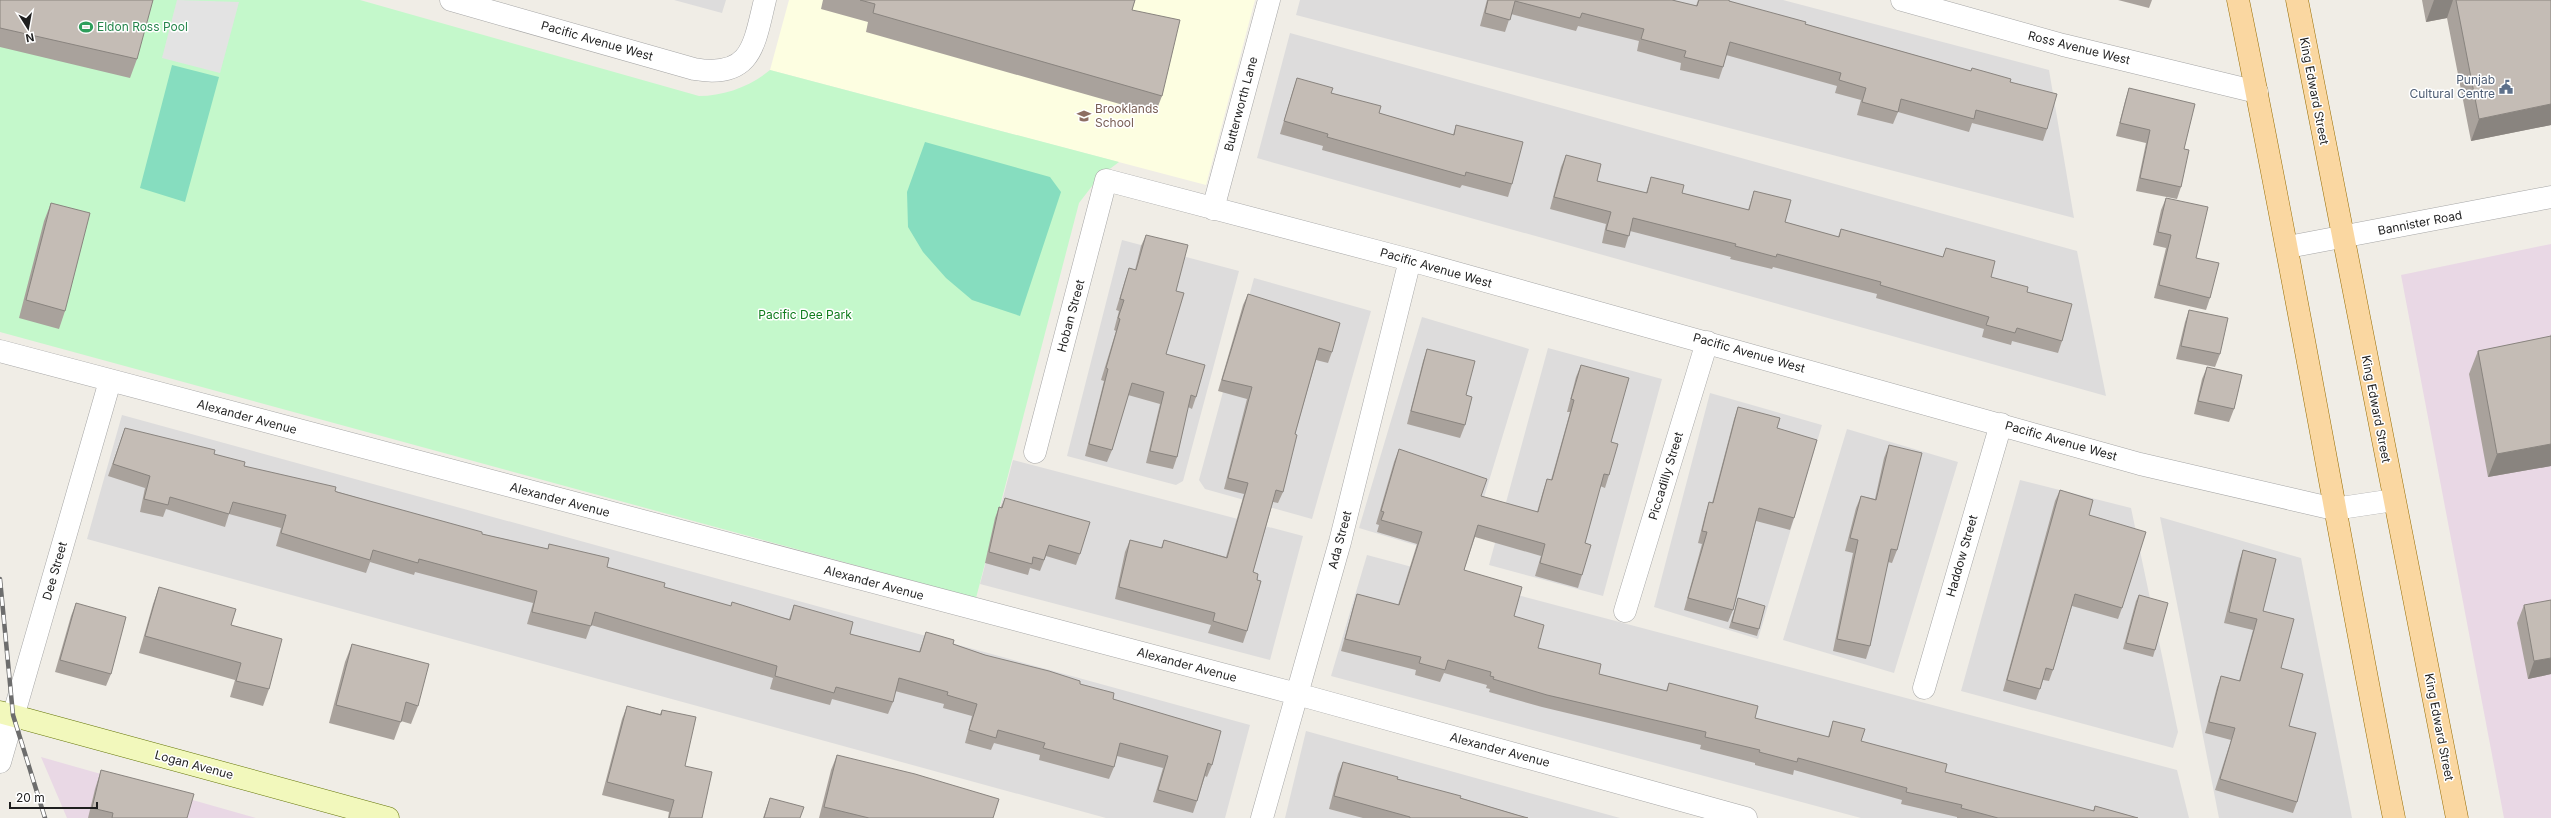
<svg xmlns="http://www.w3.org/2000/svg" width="2551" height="818" viewBox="0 0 2551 818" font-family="Inter,sans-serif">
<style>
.residential{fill:#dddcdc}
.industrial{fill:#e9d8e5}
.education{fill:#fdfee1}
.park{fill:#c4f8cb}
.pitch{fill:#86ddbf}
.parking{fill:#e3e3e3}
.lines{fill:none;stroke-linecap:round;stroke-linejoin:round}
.minor-casing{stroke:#a6a6a6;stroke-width:23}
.secondary-casing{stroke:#647508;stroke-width:23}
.primary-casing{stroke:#976d04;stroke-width:23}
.minor{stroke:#fff;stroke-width:22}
.secondary{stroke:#f2f8bc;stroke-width:22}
.primary{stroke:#fad7a1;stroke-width:22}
.rail-casing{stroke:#6d6d6d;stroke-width:4.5}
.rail{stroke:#fff;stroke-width:3;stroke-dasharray:9;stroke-linecap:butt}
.wall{fill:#a9a29c}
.shaded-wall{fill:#89847f}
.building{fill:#c4bcb5;stroke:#89847f}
.labels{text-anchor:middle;stroke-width:3;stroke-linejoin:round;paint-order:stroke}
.leisure-label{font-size:12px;fill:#27864d;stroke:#fff;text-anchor:start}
.street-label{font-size:12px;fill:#1f1f1f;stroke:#fff}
.service-label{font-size:12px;fill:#4e5e75;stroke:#fff;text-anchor:end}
.education-label{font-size:12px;fill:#785e54;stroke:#fff;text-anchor:start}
.park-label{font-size:12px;fill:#0e7c1c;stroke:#fff}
</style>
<rect width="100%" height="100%" fill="#f0ede6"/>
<path class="residential" d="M674 0H726L722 13Z
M1300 0H1783L2049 70 2074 218 1296 15Z
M1290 33 2077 251 2106 396 1257 158Z
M1122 240 1239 271 1183 481 1176 485 1067 456Z
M1254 278 1371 311 1312 519 1205 489 1199 480Z
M1422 317 1529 349 1465 560 1359 528Z
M1548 348 1662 379 1603 596 1489 565Z
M1710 393 1822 425 1758 639 1654 607Z
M122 415 1250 725 1225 818H1106L87 539Z
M1847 429 1958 462 1894 673 1783 640Z
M1013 460 1303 536 1270 660 980 584Z
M2020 480 2131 508 2178 732 2173 748 1961 691Z
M2160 517 2301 558 2352 818H2219Z
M1367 555 2177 770 2189 818H1861L1331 676Z
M1306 731 1620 818H1285Z"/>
<path class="industrial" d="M2551 244V818H2504L2401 275Z
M41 757 256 818H67Z"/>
<path class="education" d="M789 0H1255L1206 185 770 70Z"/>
<path class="park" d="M0 0H360L699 96C724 96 751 86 770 70L1119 162 1099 177 1079 203 976 598 0 332Z"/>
<path class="pitch" d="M172 65 219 77 185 202 140 188Z
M925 142 1050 177 1061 192 1020 316 972 300 946 278 923 252 908 227 907 192Z"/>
<path class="parking" d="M177 0 239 2 220 73 162 58Z"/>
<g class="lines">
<defs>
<path id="minor" d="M451 0 694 69C752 79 754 45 765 0
M1902 0 2063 45 2257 92
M1213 209 1269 0
M2288 247 2551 197
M0 351 1297 694 1746 818
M1035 452 1106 180 1410 260 2140 464 2334 509 2394 500
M1625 611 1707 342
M1924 688 2001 424
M0 762 110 381
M1262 818 1340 542 1410 260"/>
<path id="secondary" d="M0 712 388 818"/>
<path id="primary" d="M2238 0C2294 272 2340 546 2394 818
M2297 0 2457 818"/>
</defs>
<use href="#minor" class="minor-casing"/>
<use href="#secondary" class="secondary-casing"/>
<use href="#primary" class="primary-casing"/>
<use href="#minor" class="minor"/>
<use href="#secondary" class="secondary"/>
<use href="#primary" class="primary"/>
<defs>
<path id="rail" d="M0 579 13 715 45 818"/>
</defs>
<use href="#rail" class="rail-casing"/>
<use href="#rail" class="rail"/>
</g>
<path class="wall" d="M0 0 137 59 130 78 0 47Z
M823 0H1135L1132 10 1162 96 1155 114 866 32 868 22 821 9Z
M1487 0H1672L1696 6 1698 0H1729V1L1805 24 2010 82 2047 129 2043 141 1972 123 1969 132 1898 112 1893 124 1857 115 1861 100 1835 93 1837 86 1726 55 1723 67 1719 79 1680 70 1681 63 1637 51 1639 41 1578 26 1576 31 1511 14 1505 32 1480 26Z
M2118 0H2152L2149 8Z
M2422 0H2551V125L2471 141 2447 18 2426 22Z
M1297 78 1379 113 1453 135 1456 125 1512 184 1508 197 1462 185 1460 188 1322 150 1323 146 1280 134 1293 90Z
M2129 88 2184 149 2181 187 2177 199 2136 191 2146 143 2116 136 2125 101Z
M1566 155 1597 181 1646 193 1651 177 1682 193 1748 210 1754 191 1785 222 1838 237 1841 229 1943 257 1946 248 1991 277 2027 292 2062 341 2058 353 2012 341 2011 345 1982 337 1984 329 1876 298 1877 294 1773 267 1772 269 1730 259 1731 257 1630 231 1625 248 1602 243 1606 224 1550 209 1561 167Z
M2166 198 2196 258 2210 298 2206 310 2154 298 2166 248 2153 245 2161 210Z
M51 203 65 311 59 329 19 318 44 221Z
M1146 235 1176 291 1166 354 1196 397 1192 409 1188 407 1177 457 1173 469 1146 463 1160 404 1128 395 1112 450 1107 462 1085 456 1104 381 1101 380 1116 331 1114 330 1119 311 1116 310 1125 280 1129 268 1135 270 1141 246Z
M1248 294 1332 352 1328 363 1316 360 1295 434 1283 492 1278 503 1273 502 1253 572 1257 580 1247 631 1243 643 1208 633 1211 625 1115 599 1125 552 1130 540 1161 548 1164 540 1226 557 1244 494 1224 489 1247 399 1218 391 1243 305Z
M2189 310 2220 354 2215 367 2176 359 2185 322Z
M2551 334V466L2488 477 2469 374 2478 351 2550 337Z
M1427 349 1466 395 1465 425 1460 438 1407 424 1423 361Z
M1581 365 1611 442 1609 475 1605 488 1600 486 1585 543 1582 575 1578 588 1535 576 1541 556 1475 537 1464 570 1514 616 1538 648 1599 674 1666 691 1669 683 1755 718 1828 737 1833 721 1861 741 1945 772 2093 811 2095 806 2138 818H1957V817L1901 804 1902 800 1794 770 1793 775 1755 765V763L1700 749 1701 745 1542 707 1489 692 1490 689 1486 688 1487 685 1444 673 1440 682 1415 675 1416 670 1341 651 1353 607 1357 594 1398 605 1417 544 1377 532 1379 525 1376 524 1394 462 1399 449 1481 496 1537 512 1543 491 1547 479 1551 480 1570 412H1567L1576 377Z
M2207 367 2234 409 2229 422 2194 414 2202 379Z
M1738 407 1777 428 1794 518 1790 530 1756 521 1733 610 1728 622 1684 610 1702 544 1698 543 1705 515 1709 502 1712 503 1734 419Z
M125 428 214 454 244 466 335 491 482 534 548 549 549 544 607 567 664 587 730 606 789 619 794 605 850 634 919 652 926 632 953 644 985 655 1080 684 1113 699 1212 765 1207 777 1205 776 1197 801 1193 813 1153 802 1163 768 1117 756 1114 767 1109 779 1039 760 1040 755 994 743 991 750 965 743 972 716 943 708 944 704 895 691 893 702 888 714 832 699 830 705 770 689 773 678 591 625 586 639 527 624 533 603 415 572 414 575 370 562 366 573 276 546 281 528 229 514 225 527 166 509 163 517 140 512 145 488 108 476Z
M1889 445 1897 550 1892 563 1888 562 1870 646 1866 659 1833 651 1853 553 1845 551 1856 508 1861 496 1875 499 1884 458Z
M2060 490 2089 515 2122 608 2118 619 2072 606 2053 670 2049 681 2043 680 2036 700 2003 691 2055 501Z
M1005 498 1080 554 1076 565 1046 556 1040 571 1030 568 1028 575 985 563 995 518 999 507H1001Z
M2243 550 2281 668 2289 726 2297 802 2293 813 2215 790 2231 740 2205 733 2217 687 2221 676 2239 681 2253 630 2224 623 2239 562Z
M159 587 231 625 269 689 263 706 230 697 235 680 139 653 153 604Z
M2139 595 2155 650 2153 657 2123 649 2136 601Z
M1738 598 1759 629 1757 636 1729 628Z
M76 603 111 674 106 686 55 672 71 616Z
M2524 605 2551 674 2528 679 2517 623Z
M352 644 418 706 411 724 401 721 394 740 329 723 345 662Z
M627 706 660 714 662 710 685 766 702 818H668L669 812 602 795 622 719Z
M837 755 993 818H819L831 770Z
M1343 762 1397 779 1528 818H1363L1329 809 1338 774Z
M101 770 187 818H88L95 789Z
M770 798 800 818H763Z"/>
<path class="shaded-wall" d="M2434 0H2453L2447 18 2426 22Z
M2551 104V125L2471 141 2479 119Z
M2551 444V466L2488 477 2497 454Z
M2551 658V674L2528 679 2534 661Z"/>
<path class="building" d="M0 0H153L137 59 0 28Z
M860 0H1135L1132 10 1180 20 1162 96 873 13 875 4Z
M1488 0H1672L1697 6 1699 0H1729V1L1806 22 1805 24 1971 71 1972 68 2011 79 2010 82 2057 94 2047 129 1976 110 1974 119 1901 99 1898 112 1862 102 1866 88 1839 80 1841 73 1730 42 1723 67 1684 57 1686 51 1641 39 1644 29 1582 13 1580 18 1515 1 1510 20 1485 13Z
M2456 0H2551V104L2479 119Z
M1297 78 1333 88 1331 93 1381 106 1379 113 1454 135 1456 125 1523 142 1512 184 1466 172 1465 176 1327 137 1328 134 1284 121Z
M2129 88 2195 104 2184 149 2189 150 2181 187 2140 178 2150 130 2120 123Z
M1566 155 1601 164 1597 181 1647 193 1651 177 1684 185 1682 193 1749 210 1754 191 1791 200 1785 222 1839 237 1841 229 1943 257 1946 248 1995 261 1991 277 2028 287 2027 292 2072 304 2062 341 2017 328 2015 333 1986 325 1989 317 1880 285 1881 282 1777 254 1776 257 1735 246 1736 244 1633 218 1629 236 1606 230 1611 212 1554 197Z
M2166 198 2208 207 2196 258 2219 263 2210 298 2159 285 2171 235 2158 232Z
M51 203 90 213 65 311 26 300Z
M1146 235 1188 245 1176 291 1184 293 1166 354 1205 365 1196 397 1191 395 1177 457 1150 451 1164 392 1132 383 1112 450 1089 444 1108 369 1106 368 1120 319 1118 318 1124 300 1120 299 1129 268 1136 270Z
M1248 294 1340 323 1332 352 1319 348 1295 434 1297 435 1283 492 1276 490 1253 572 1258 574 1257 580 1261 581 1247 631 1213 621 1215 613 1119 587 1130 540 1162 548 1164 540 1227 558 1248 483 1228 478 1252 387 1222 380Z
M2189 310 2228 318 2220 354 2181 346Z
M2551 336V444L2497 454 2478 351Z
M1427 349 1475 361 1466 395 1472 397 1465 425 1411 411Z
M1581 365 1629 378 1611 442 1618 444 1609 475 1604 474 1585 543 1591 545 1582 575 1540 563 1545 544 1478 525 1464 570 1522 587 1514 616 1544 625 1538 648 1601 664 1599 674 1667 691 1669 683 1758 706 1755 718 1829 737 1833 721 1865 729 1861 741 1947 764 1945 772 2094 811 2095 806 2138 818H1998L1961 808 1962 805 1906 792 1907 788 1798 758 1797 762 1759 752 1760 750 1705 737 1706 732 1547 695 1493 679 1494 677 1490 676 1491 672 1448 660 1445 670 1419 663 1421 657 1345 639 1357 594 1399 605 1422 532 1381 520 1384 512 1381 511 1399 449 1487 479 1481 496 1538 512 1547 479 1552 480 1574 400 1571 399Z
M2207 367 2242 375 2234 409 2198 401Z
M1738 407 1780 418 1777 428 1817 440 1794 518 1759 508 1733 610 1688 598 1707 532 1702 531 1709 502 1713 503Z
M125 428 215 450 214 454 245 462 244 466 336 487 335 491 337 492 482 532V534L548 549 549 544 609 558 607 567 665 583 664 587 731 606 732 602 790 620 794 605 853 622 850 634 920 652 926 632 954 640 953 644 985 655 1049 671 1080 681V684L1114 693 1113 699 1221 731 1212 765 1208 763 1197 801 1158 790 1168 756 1120 743 1114 767 1043 748 1045 743 998 730 996 738 969 730 977 704 947 695 948 692 899 678 893 702 836 687 834 693 775 676 777 666 595 612 591 626 532 612 537 591 419 559 418 563 373 550 370 560 281 533 286 515 233 502 229 514 170 497 168 505 144 499 150 476 113 464Z
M1889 445 1922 453 1897 550 1891 549 1870 646 1837 639 1858 540 1850 538 1861 496 1876 500Z
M2060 490 2093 500 2089 515 2146 532 2122 608 2075 594 2053 670 2046 668 2040 689 2007 680Z
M1005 498 1090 522 1080 554 1049 545 1044 560 1033 557 1032 564 989 552 999 507 1002 508Z
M2243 550 2276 559 2263 611 2294 619 2281 668 2303 674 2289 726 2316 733 2297 802 2220 779 2235 728 2209 722 2221 676 2240 681 2257 619 2229 612Z
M159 587 236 609 231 625 282 639 269 689 236 681 241 663 145 636Z
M2139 595 2168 603 2155 650 2126 643Z
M1738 598 1765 606 1759 629 1732 622Z
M2551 600V658L2534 661 2524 605Z
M76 603 126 617 111 674 60 660Z
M352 644 429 664 418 706 406 702 401 722 336 705Z
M627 706 661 715 662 710 696 717 685 766 712 772 702 818H669L674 800 607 782Z
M837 755 915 774 999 799 993 818H869L824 807Z
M1343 762 1398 777 1397 779 1461 796 1460 798 1517 815 1528 818H1410V817L1334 796Z
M101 770 194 794 187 818H112L113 813 92 808Z
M770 798 804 807 800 818H764Z"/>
<defs>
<symbol id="stadium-bare" viewBox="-9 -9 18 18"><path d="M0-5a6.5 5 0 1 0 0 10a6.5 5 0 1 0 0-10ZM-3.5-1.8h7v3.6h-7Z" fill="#2e9e5b" stroke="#fff" stroke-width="2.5" paint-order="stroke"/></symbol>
<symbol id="civic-bare" viewBox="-9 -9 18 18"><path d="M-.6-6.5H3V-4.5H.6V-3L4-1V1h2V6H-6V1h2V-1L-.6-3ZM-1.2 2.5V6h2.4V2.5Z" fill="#5c6f8a" stroke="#fff" stroke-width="2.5" paint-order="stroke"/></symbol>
<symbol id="school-bare" viewBox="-9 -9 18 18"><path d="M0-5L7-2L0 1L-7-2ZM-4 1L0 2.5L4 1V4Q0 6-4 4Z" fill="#8d6e63" stroke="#fff" stroke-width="2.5" paint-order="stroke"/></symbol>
</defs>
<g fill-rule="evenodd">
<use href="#stadium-bare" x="76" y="17" width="20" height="20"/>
<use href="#civic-bare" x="2496" y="77" width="20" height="20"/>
<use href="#school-bare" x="1074" y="106" width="20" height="20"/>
</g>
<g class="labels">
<g class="leisure-label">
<text x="97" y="31">Eldon Ross Pool</text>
</g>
<g class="street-label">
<text transform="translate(597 41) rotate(16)" y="4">Pacific Avenue West</text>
<text transform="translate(2079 48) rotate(14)" y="4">Ross Avenue West</text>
<text transform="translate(2314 91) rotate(79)" y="4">King Edward Street</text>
<text transform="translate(1241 104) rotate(-75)" y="4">Butterworth Lane</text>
<text transform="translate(2420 223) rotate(-11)" y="4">Bannister Road</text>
<text transform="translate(1436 268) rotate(16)" y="4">Pacific Avenue West</text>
<text transform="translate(1071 316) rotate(-75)" y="4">Hoban Street</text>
<text transform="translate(1749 353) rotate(16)" y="4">Pacific Avenue West</text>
<text transform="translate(2376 409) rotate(79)" y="4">King Edward Street</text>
<text transform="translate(247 417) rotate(15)" y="4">Alexander Avenue</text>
<text transform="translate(2061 441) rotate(16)" y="4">Pacific Avenue West</text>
<text transform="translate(1666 476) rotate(-73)" y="4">Piccadilly Street</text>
<text transform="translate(560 500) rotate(15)" y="4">Alexander Avenue</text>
<text transform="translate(1340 540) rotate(-75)" y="4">Ada Street</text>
<text transform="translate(1962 556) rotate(-74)" y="4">Haddow Street</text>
<text transform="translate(55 571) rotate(-74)" y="4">Dee Street</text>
<text transform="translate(874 583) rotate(15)" y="4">Alexander Avenue</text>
<text transform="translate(1187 665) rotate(15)" y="4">Alexander Avenue</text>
<text transform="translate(2439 727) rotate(79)" y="4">King Edward Street</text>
<text transform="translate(1500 750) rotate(15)" y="4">Alexander Avenue</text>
<text transform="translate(194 765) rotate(15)" y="4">Logan Avenue</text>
</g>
<g class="service-label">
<text x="2495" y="84">Punjab<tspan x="2495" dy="14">Cultural Centre</tspan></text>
</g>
<g class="education-label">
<text x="1095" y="113">Brooklands<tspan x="1095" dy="14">School</tspan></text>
</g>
<g class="park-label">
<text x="805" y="319">Pacific Dee Park</text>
</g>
</g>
<g transform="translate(28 28) rotate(169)" stroke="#ffffff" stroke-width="3" paint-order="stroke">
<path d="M0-3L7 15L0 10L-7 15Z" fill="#1f1f1f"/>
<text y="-6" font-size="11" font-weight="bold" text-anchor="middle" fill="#1f1f1f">N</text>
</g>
<path d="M10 802v6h87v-6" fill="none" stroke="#1f1f1f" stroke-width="2"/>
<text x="16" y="802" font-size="12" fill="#1f1f1f" stroke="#ffffff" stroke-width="3" paint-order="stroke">20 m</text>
</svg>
